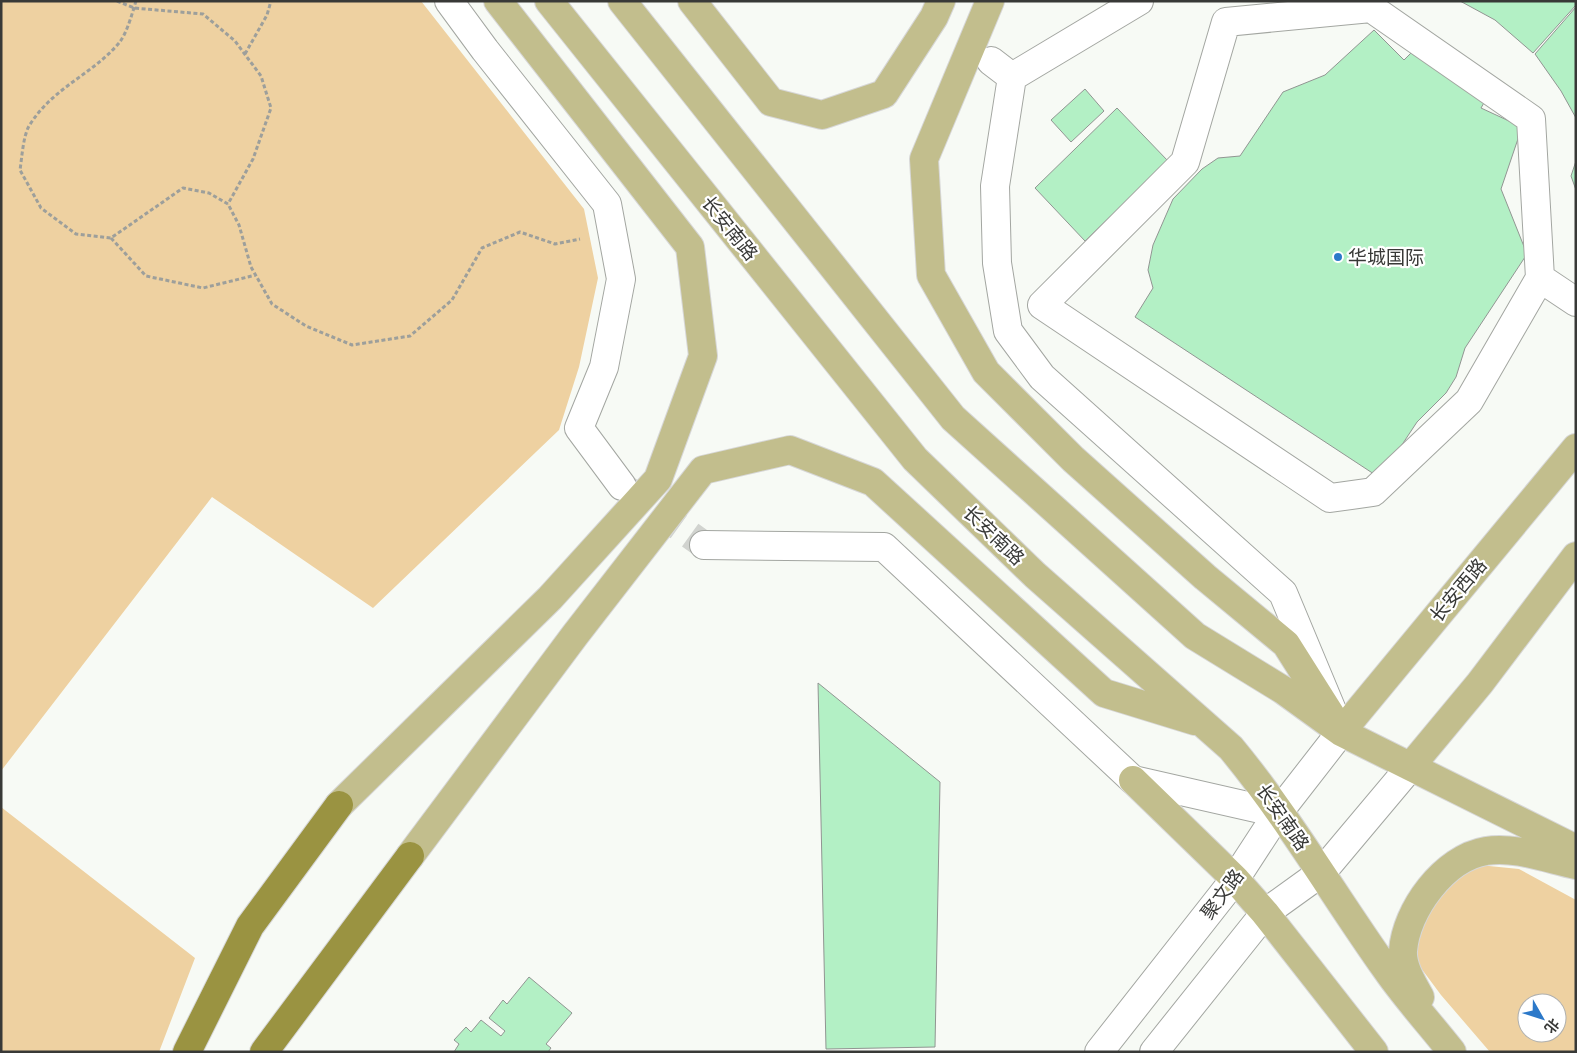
<svg xmlns="http://www.w3.org/2000/svg" width="1577" height="1053" viewBox="0 0 1577 1053" font-family="Spectral,'Noto Sans SC',serif">
<style>
.green{fill:#eed1a1;fill-rule:evenodd}
.building{fill:#b3f0c5;stroke:#919592}
.lines{fill:none;stroke-linecap:round;stroke-linejoin:round}
.minor-tunnel{stroke:#d1d3cf;stroke-width:28;stroke-dasharray:28 14;stroke-linecap:butt}
.minor-casing{stroke:#a3a6a1;stroke-width:30}
.major-casing{stroke:#d7d7d7;stroke-width:30}
.highway-casing{stroke:#d7d7d7;stroke-width:30}
.path{stroke:#9d9f9b;stroke-width:3;stroke-dasharray:4 2.5;stroke-linecap:butt}
.minor{stroke:#fff;stroke-width:28}
.major{stroke:#c2be8d;stroke-width:28}
.highway{stroke:#9a9341;stroke-width:28}
.poi-dot{fill:#2c79c9;stroke:#fff;stroke-width:2}
.labels{text-anchor:middle;stroke-width:4.5;stroke-linejoin:round;paint-order:stroke}
.street-label{font-size:19px;fill:#383937;stroke:#fff}
.poi-label{font-size:19px;fill:#383937;stroke:#fff;text-anchor:start}
</style>
<rect width="100%" height="100%" fill="#f7faf5"/>
<path class="green" d="M1 1H421L584 209 598 278 579 367 559 430 373 608 212 497 1 771Z
M1 807 195 958 159 1052H1Z
M1479 865 1519 869 1576 900V1052H1490L1441 995 1415 960 1416 935 1446 886ZM1527 1003H1557V1033H1527Z"/>
<path class="building" d="M1460 1H1576V5L1533 53 1495 20Z
M1576 7V118L1561 91 1535 54Z
M1374 30 1404 60 1411 53 1485 101 1481 108 1522 127 1501 189 1527 254 1465 348 1456 377 1446 393 1417 422 1380 478 1135 317 1153 288 1148 270 1153 245 1173 199 1202 169 1218 158 1240 156 1283 92 1325 75Z
M1085 89 1104 111 1071 142 1051 120Z
M1117 108 1168 161 1085 241 1035 188Z
M1576 161V190L1571 176Z
M818 683 940 782 935 1047 826 1049Z
M529 977 572 1013 546 1044 551 1048 548 1052H454L459 1044 454 1040 466 1027 471 1032 481 1020 501 1036 505 1031 489 1018 503 1000 507 1004Z"/>
<g class="lines">
<path class="minor-tunnel" d="M622 486 704 545"/>
<defs>
<path id="minor" d="M449 1 485 50 607 204 621 279 604 367 579 428 622 486
M1371 8 1531 119 1540 278 1469 401 1373 492 1330 498 1042 305 1185 162 1226 22Z
M991 61 1012 77
M1012 77 995 186 997 263 1008 331 1042 377 1283 593 1341 732 1278 813 1235 879 1099 1052
M1012 77 1139 1
M1540 278 1576 302
M704 545 884 547 1133 780 1278 813
M1154 1052 1265 913 1322 872 1411 766"/>
<path id="major" d="M549 1 915 459 1035 575 1231 748C1289 818 1334 896 1386 969 1406 998 1430 1024 1452 1052
M622 1 953 418 1195 636 1283 690 1341 732 1576 849
M692 1 771 102 822 115 884 94 934 17 941 1
M990 1 924 159 931 275 986 372 1073 459 1205 577 1286 644 1334 720
M1341 732 1576 448
M1411 766 1480 683 1576 556
M1133 780 1235 879 1265 913 1374 1052
M339 805 550 598 658 479 703 356 690 247 498 1
M410 856 575 635 703 470 790 450 873 482 1104 693 1195 721
M1420 997C1413 984 1402 967 1403 951 1406 910 1444 858 1486 851 1514 846 1548 859 1576 865"/>
<path id="highway" d="M187 1052 250 926 339 805
M264 1052 410 856"/>
</defs>
<use href="#minor" class="minor-casing"/>
<use href="#major" class="major-casing"/>
<use href="#highway" class="highway-casing"/>
<path class="path" d="M117 1 134 8 203 14 235 41 261 76 271 108 253 159 228 204
M136 1C132 14 127 33 119 43 92 75 53 87 29 126 23 137 22 157 20 170L41 208 76 234 111 238 183 188 209 193 228 204 239 225 251 267 272 304 306 326 352 345 410 336 452 300 482 248 520 232 555 244 580 239
M245 54 267 15 271 1
M111 238 146 276 203 288 256 275"/>
<use href="#minor" class="minor"/>
<use href="#major" class="major"/>
<use href="#highway" class="highway"/>
</g>
<circle class="poi-dot" cx="1338" cy="257" r="5"/>
<g class="labels">
<g class="street-label">
<text transform="translate(730 228) rotate(51)" y="7">长安南路</text>
<text transform="translate(994 535) rotate(44)" y="7">长安南路</text>
<text transform="translate(1458 590) rotate(-50)" y="7">长安西路</text>
<text transform="translate(1283 817) rotate(55)" y="7">长安南路</text>
<text transform="translate(1222 894) rotate(-53)" y="7">聚文路</text>
</g>
<g class="poi-label">
<text x="1348" y="264">华城国际</text>
</g>
</g>
<rect width="1577" height="1053" fill="none" stroke="#383937" stroke-width="5"/>
<g transform="translate(1542 1018) rotate(129)"><circle r="24" fill="#ffffff" stroke="#afb0af"/>
<path d="M0-4L9 19L0 12L-9 19Z" fill="#2c79c9"/>
<text y="-8" font-size="14" font-weight="bold" text-anchor="middle" fill="#383937">北</text>
</g>
</svg>
